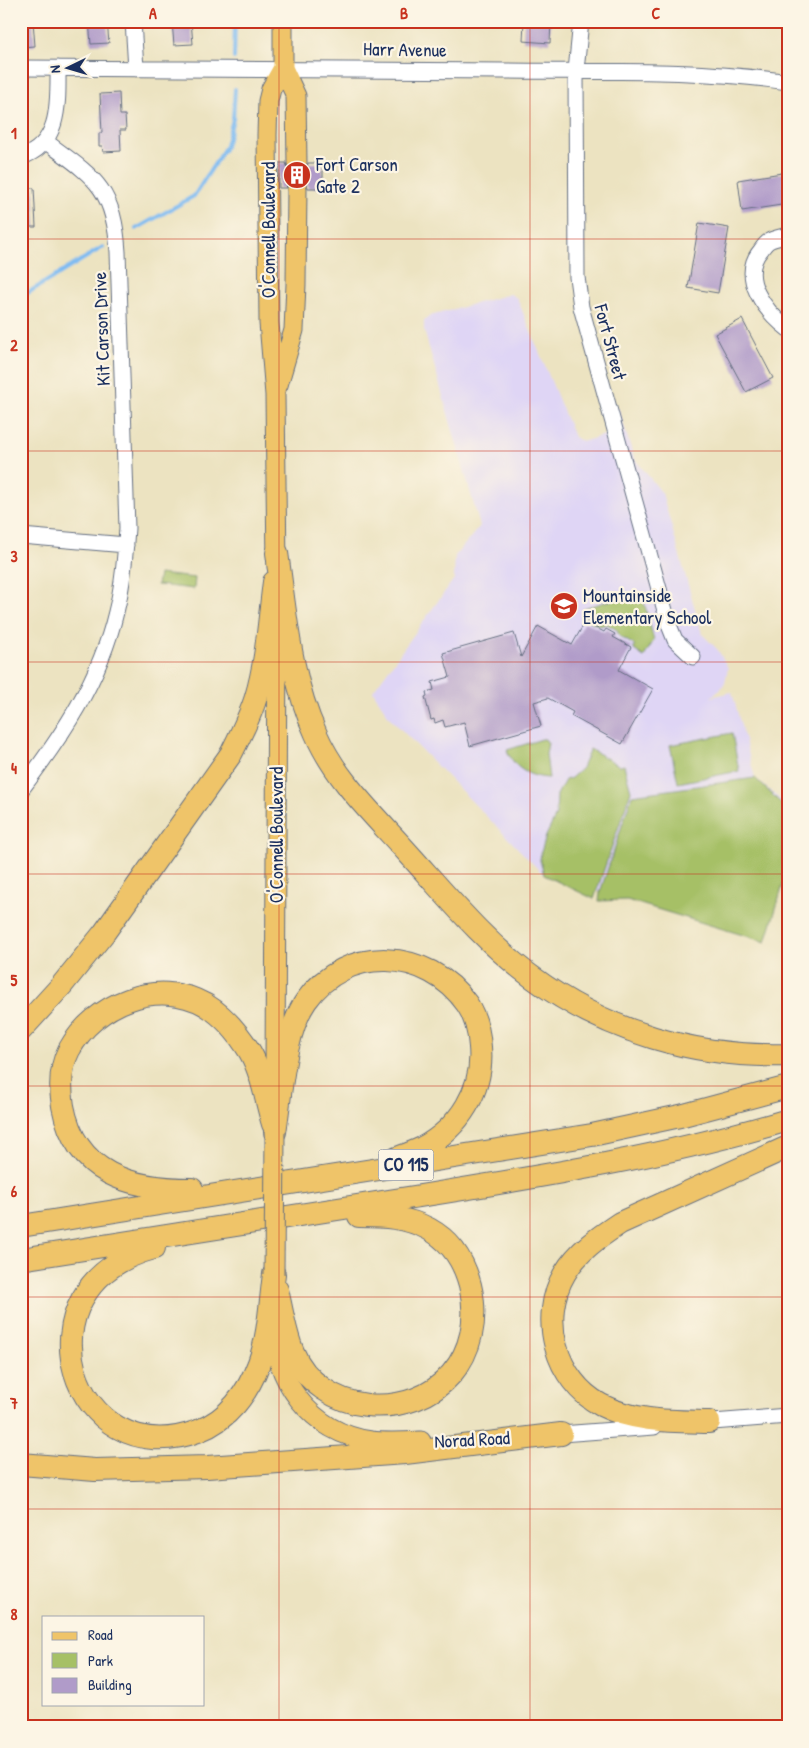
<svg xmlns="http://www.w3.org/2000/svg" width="809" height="1748" viewBox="0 0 809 1748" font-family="'Patrick Hand',sans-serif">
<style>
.built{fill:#dfd5f5}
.green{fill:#a6c066;stroke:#607862}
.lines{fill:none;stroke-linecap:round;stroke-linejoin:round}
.stream{stroke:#7fbcf2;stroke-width:4}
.building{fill:#b09bc9}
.major-tunnel{stroke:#c2bfad;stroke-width:19;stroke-dasharray:19 9;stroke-linecap:butt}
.minor-casing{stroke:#646e81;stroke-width:17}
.major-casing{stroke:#646e81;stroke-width:21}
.highway-casing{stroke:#646e81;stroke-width:24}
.minor{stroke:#fff;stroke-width:15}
.major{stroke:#efc469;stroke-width:19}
.highway{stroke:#efc469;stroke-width:22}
.major-bridge-casing{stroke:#646e81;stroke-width:21;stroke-linecap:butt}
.major-bridge{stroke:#efc469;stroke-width:19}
.grid{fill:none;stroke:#c8321e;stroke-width:1;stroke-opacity:0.55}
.labels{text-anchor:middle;stroke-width:4.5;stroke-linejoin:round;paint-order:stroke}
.shield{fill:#fcf5e5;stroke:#5e6a86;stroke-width:1}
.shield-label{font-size:18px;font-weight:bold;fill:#1b2f5e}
.street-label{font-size:19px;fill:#1b2f5e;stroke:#fcf5e5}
.poi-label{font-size:19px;fill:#1b2f5e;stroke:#fcf5e5;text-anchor:start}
.neatline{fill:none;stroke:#c8321e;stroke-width:2}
.grid-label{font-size:16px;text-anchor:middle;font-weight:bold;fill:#c8321e}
</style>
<rect width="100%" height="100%" fill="#fcf5e5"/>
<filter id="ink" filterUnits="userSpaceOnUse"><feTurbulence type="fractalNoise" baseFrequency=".02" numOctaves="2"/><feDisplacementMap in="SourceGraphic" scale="10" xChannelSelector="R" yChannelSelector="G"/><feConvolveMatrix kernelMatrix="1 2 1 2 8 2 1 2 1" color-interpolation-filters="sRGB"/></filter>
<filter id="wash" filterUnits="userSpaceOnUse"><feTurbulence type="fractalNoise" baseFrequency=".0096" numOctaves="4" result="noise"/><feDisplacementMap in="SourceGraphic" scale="20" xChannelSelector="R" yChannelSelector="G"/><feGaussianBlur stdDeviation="1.12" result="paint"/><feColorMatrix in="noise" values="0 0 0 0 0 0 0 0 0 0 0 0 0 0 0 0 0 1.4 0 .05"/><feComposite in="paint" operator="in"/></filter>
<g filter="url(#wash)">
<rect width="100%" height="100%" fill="#ece3c1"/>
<path class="built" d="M510 294 517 298 574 437 579 440 585 441 615 432 605 396 619 410 634 458 662 493 702 634 718 650 728 668 725 682 721 689 711 697 732 692 755 778 788 806V868L766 942 544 875 389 717 373 691 454 579 455 556 480 526 424 330V321L430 316Z"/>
<path class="green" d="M159 574 195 578 194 589 157 585Z
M629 595 644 602 654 640 644 657 634 650V645L619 636 617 630 607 624 600 626 586 619 584 608Z
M732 733 739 771 678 783 670 745Z
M542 739H545L548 743 546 754 549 778C530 777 514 769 507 750Z
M590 749 620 766 624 765 631 791 594 899 544 875 540 860 541 852 546 836 556 815 557 795 565 780 571 778 582 768Z
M755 778 780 802 788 808V868L766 942 627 900 599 901 600 892 632 795Z"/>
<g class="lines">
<path class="stream" d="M234 58 235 21
M136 229 194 196 226 146 233 119 235 89
M21 297 103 247"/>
</g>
<g id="blocks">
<path class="building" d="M21 21H33L35 46 21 47Z
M89 21H107L109 43 91 44Z
M172 21H191L193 44 174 45Z
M524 21H551L550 43 523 41Z
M119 93 120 115H125L126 130H120L121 151 103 152 102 146H99V133H102L100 94Z
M279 163H286L288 169 291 173 297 174 303 172 307 168 308 163H323V188H308L307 183 303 179 297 177 292 178 288 182 286 188H279Z
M788 172V204L742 211 738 180Z
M24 187 34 188 36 227H25V223H21Z
M699 223 729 228 718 293 688 288Z
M742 319 773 378 746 392 715 334Z
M585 622 604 632 606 629 615 634 613 637 631 647 619 670 653 689 622 744 571 716 573 712 548 698 534 702 541 726 470 746 464 722 445 727 443 720 435 723 434 719 431 720 425 697 427 696 426 692 434 690 432 682 450 677 443 653 514 633 521 657 538 626 572 645Z"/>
</g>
</g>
<g filter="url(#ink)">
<use href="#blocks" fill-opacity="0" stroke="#646e81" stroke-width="1"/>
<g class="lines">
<path class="major-tunnel" d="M297 188V163"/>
<defs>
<path id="minor" d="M133 21 136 69
M581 21 576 71 577 277 581 307 669 625 675 640 693 657
M21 68C183 70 345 69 507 71 600 72 695 68 788 82
M21 157C61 145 58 101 58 68
M788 235C782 237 774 238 769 241 766 243 763 247 761 250 738 277 765 311 788 329
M21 536 126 545
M21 790C62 736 100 680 116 612 123 585 125 556 127 528L118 252C114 187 94 177 45 141
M700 1423 788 1416
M561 1434 654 1427"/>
<path id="major" d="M283 21V68L296 96 297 163
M278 385 294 330 296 284 297 188
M277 568 275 395 269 323 267 135 268 101 271 89 283 68
M275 1075 277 625
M273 1320C273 1380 310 1432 371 1441 388 1443 404 1442 421 1441"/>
<path id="highway" d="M277 553C286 614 290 678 316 734 336 780 374 815 407 852 446 895 485 943 532 977 606 1032 697 1058 788 1055
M21 1030 62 985 104 933 231 754C240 736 250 717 256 697 267 660 269 620 274 582
M275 1132C281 1094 284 1032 306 1001 346 944 428 948 467 1004 475 1016 479 1032 480 1047 484 1090 459 1128 422 1148 414 1152 405 1155 397 1158
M192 1189C131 1189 76 1175 63 1106 60 1088 60 1067 69 1050 94 1004 157 977 206 1005 224 1016 239 1034 250 1052 262 1073 266 1101 273 1124
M21 1226 592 1135 680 1116 788 1087
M154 1248C9 1286 73 1478 198 1431 228 1420 248 1393 259 1363 269 1335 270 1304 274 1274
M21 1259C154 1238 287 1217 420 1196 544 1176 667 1156 788 1120
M277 1290C282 1310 285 1333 293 1352 305 1382 336 1402 367 1405 438 1412 487 1355 470 1285 464 1262 451 1241 429 1229 407 1217 383 1216 359 1216
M709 1422C673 1421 634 1422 601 1405 556 1381 538 1318 565 1273 578 1251 599 1237 620 1223L788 1147
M21 1464 95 1470 207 1467 405 1453 561 1434"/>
</defs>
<use href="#minor" class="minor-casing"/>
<use href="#major" class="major-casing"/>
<use href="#highway" class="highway-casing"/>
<use href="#minor" class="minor"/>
<use href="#major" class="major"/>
<use href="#highway" class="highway"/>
<defs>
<path id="major-bridge" d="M274 1274 275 1132"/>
</defs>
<use href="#major-bridge" class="major-bridge-casing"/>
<use href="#major-bridge" class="major-bridge"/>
</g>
</g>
<path class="grid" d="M279 21V1727M530 21V1727M21 239H788M21 451H788M21 662H788M21 874H788M21 1086H788M21 1297H788M21 1509H788"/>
<defs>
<symbol id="building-disc" viewBox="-11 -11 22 22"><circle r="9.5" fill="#c8321e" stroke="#fcf5e5"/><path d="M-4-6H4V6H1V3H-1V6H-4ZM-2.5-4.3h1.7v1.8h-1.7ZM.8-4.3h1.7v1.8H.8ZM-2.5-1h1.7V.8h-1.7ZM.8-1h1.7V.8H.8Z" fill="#fff"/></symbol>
<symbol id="school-disc" viewBox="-11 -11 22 22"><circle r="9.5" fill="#c8321e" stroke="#fcf5e5"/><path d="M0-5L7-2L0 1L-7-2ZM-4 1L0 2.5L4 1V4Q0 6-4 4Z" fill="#fff"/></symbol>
</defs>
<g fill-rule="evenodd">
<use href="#building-disc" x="281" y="159" width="32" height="32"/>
<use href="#school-disc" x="548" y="590" width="32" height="32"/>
</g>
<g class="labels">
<rect class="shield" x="378.5" y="1149.5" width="55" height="31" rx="4"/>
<g class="shield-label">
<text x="406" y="1171">CO 115</text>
</g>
<g class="street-label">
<text transform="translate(405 49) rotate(1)" y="7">Harr Avenue</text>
<text transform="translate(268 230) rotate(-90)" y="7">O'Connell Boulevard</text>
<text transform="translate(101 329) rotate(-92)" y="7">Kit Carson Drive</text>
<text transform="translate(611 342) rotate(75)" y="7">Fort Street</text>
<text transform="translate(276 835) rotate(-90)" y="7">O'Connell Boulevard</text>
<text transform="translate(472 1439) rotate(-3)" y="7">Norad Road</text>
</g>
<g class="poi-label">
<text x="316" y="171">Fort Carson<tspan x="316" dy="22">Gate 2</tspan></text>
<text x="583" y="602">Mountainside<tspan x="583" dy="22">Elementary School</tspan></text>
</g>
</g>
<rect width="809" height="1748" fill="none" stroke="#fcf5e5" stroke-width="55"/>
<rect x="42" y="1616" width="162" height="90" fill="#fcf5e5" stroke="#a2a6af"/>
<rect x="52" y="1632" width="25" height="8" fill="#efc469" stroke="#a2a6af"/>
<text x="88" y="1640" font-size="15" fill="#1b2f5e">Road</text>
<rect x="52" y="1653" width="25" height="15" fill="#a6c066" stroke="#a2a6af"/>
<text x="88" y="1666" font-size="15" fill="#1b2f5e">Park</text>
<rect x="52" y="1678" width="25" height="15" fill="#b09bc9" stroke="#a2a6af"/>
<text x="88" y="1690" font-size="15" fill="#1b2f5e">Building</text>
<g transform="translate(68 68) rotate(265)" stroke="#fcf5e5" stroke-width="4" paint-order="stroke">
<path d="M0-4L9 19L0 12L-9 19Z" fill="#1b2f5e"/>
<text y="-8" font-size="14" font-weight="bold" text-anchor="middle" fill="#1b2f5e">N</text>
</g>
<rect x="28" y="28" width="754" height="1692" class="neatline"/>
<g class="grid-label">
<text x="153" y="19">A</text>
<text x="404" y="19">B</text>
<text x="656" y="19">C</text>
<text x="14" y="139">1</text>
<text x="14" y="351">2</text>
<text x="14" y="562">3</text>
<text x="14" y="774">4</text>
<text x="14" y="986">5</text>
<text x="14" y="1197">6</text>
<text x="14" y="1409">7</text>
<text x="14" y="1620">8</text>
</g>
</svg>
